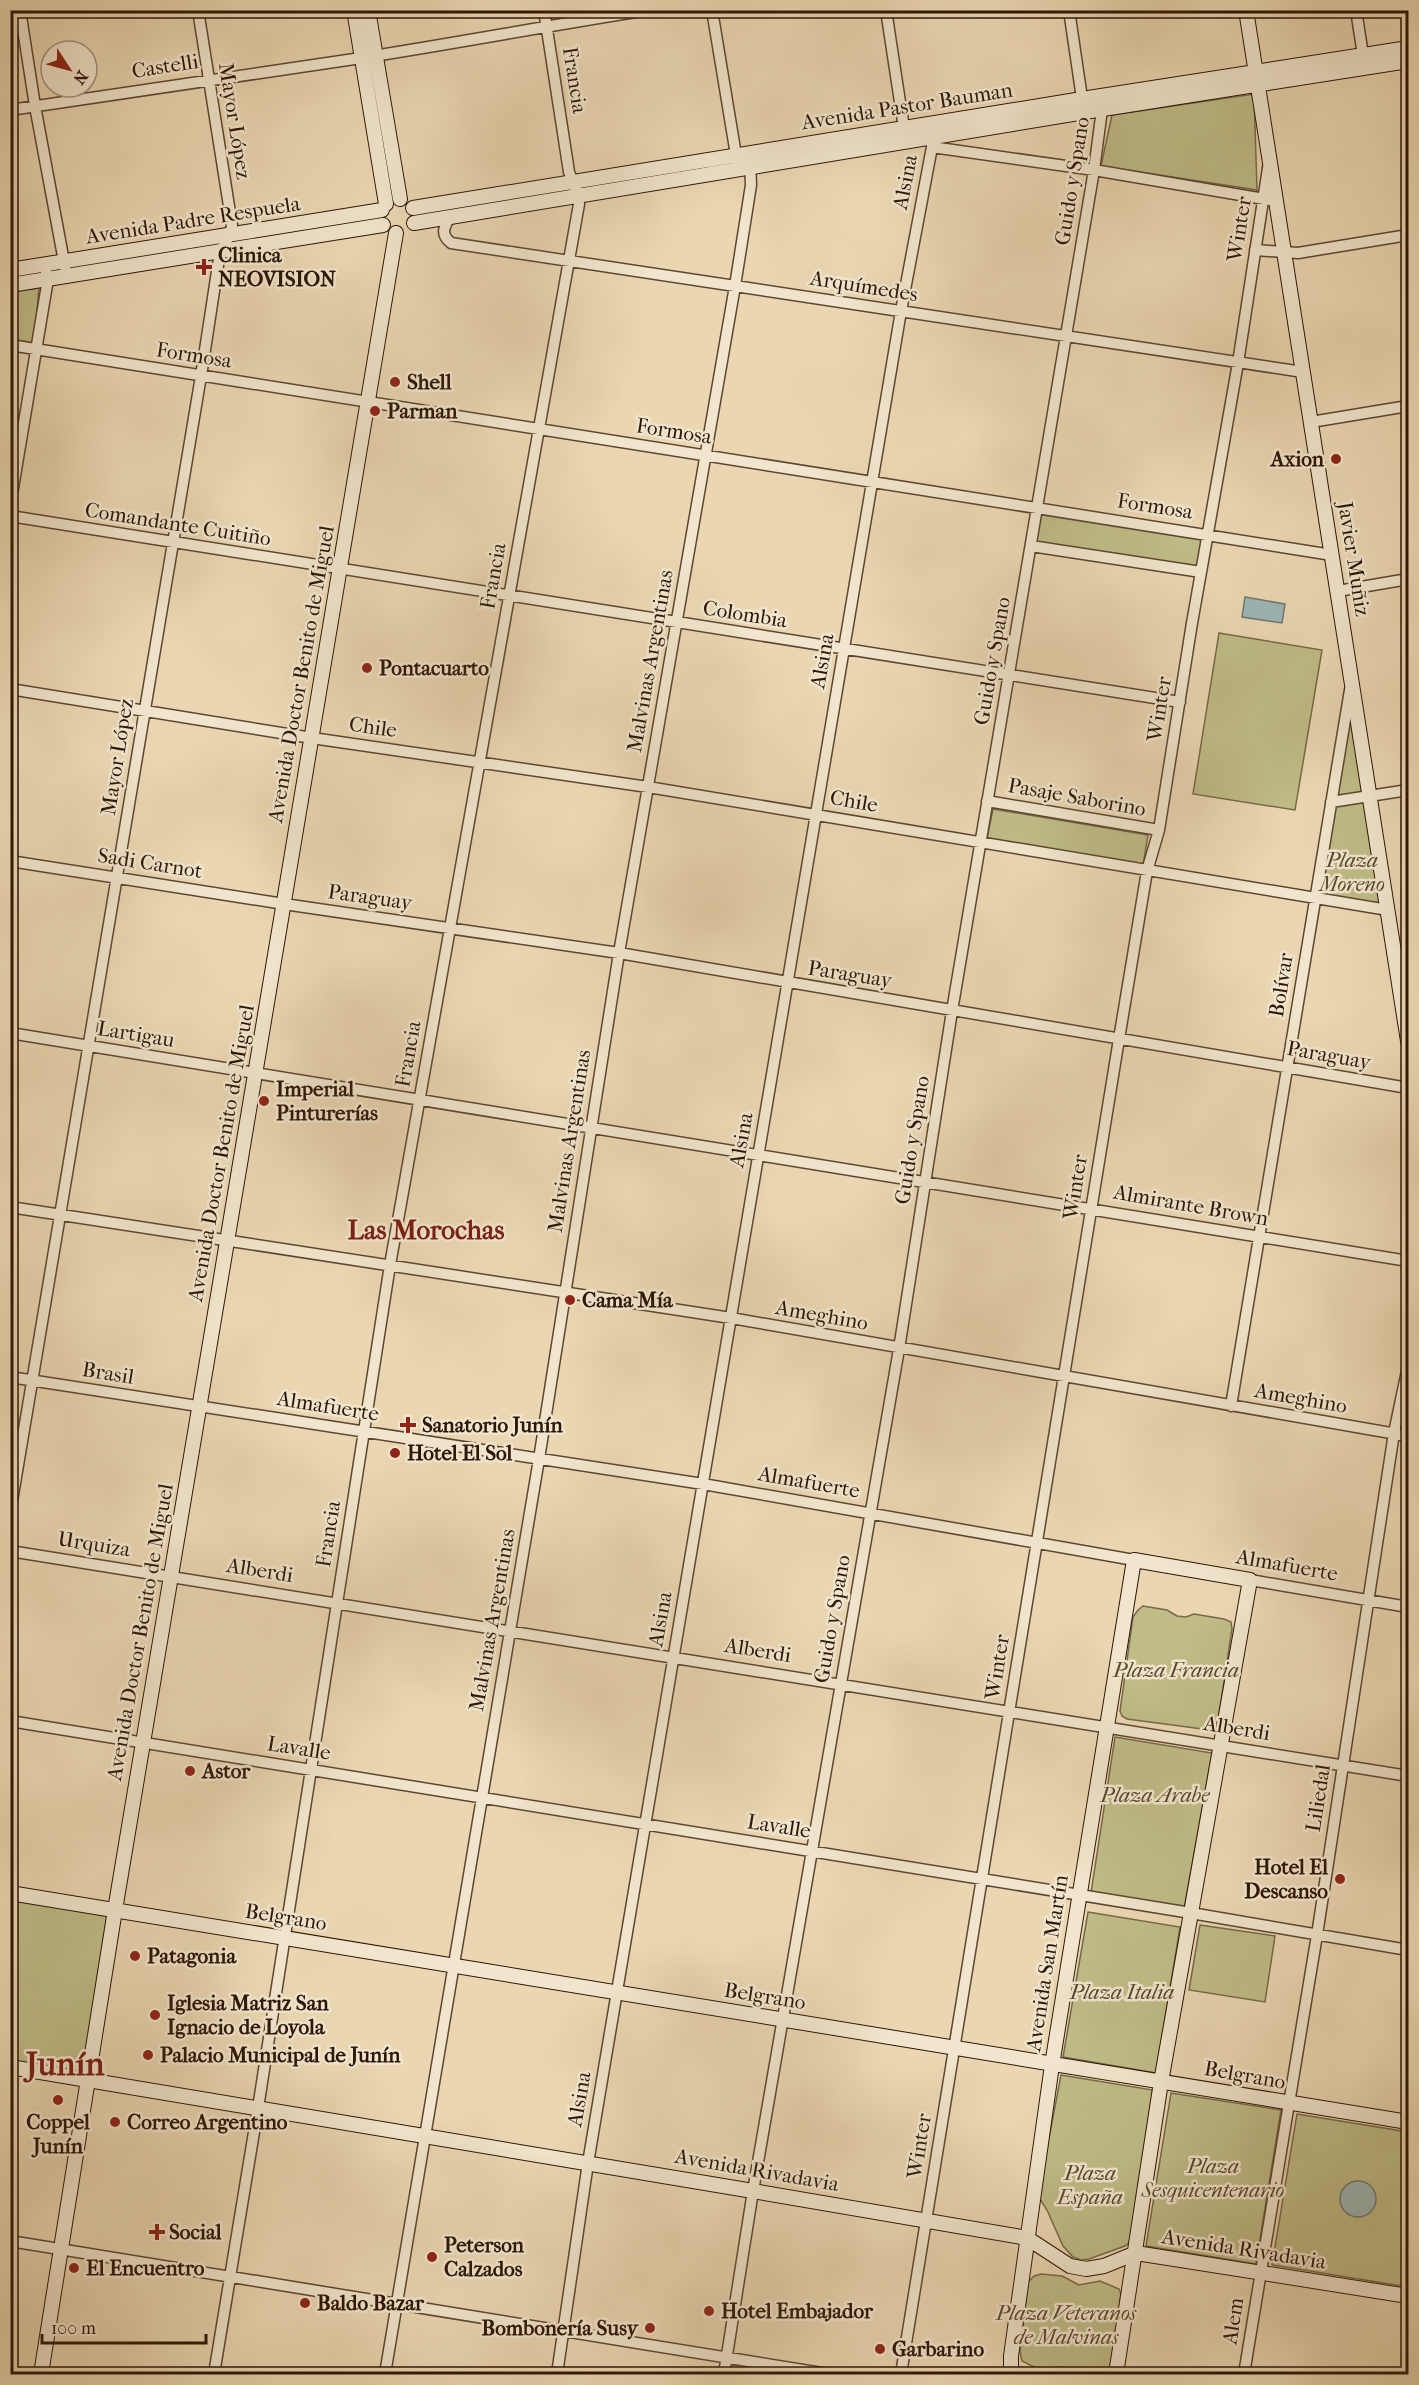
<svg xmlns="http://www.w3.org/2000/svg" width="1419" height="2385" viewBox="0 0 1419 2385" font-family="'IM FELL French Canon',serif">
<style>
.green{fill:#bfbc87;stroke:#766947;stroke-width:1.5}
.water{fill:#9db7b7;stroke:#707771;stroke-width:1.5}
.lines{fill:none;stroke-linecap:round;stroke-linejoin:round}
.street-casing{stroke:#5c4632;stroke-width:13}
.secondary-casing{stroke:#2d1607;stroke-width:16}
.street{stroke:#f1e5cd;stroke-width:10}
.secondary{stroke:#f1e5cd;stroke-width:14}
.poi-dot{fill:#8f2418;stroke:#f1e5cd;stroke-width:2}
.labels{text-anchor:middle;stroke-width:5;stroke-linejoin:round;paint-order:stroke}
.street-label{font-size:21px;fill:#2d1607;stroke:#f1e5cd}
.poi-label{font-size:21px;font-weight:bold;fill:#2d1607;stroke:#f1e5cd;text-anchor:start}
.park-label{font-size:21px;font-style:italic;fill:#59482d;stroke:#f1e5cd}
.district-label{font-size:27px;font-weight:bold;fill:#7a1f14;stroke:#f1e5cd}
.town-label{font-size:33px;font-weight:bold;fill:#7a1f14;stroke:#f1e5cd}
</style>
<rect width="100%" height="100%" fill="#ead7b2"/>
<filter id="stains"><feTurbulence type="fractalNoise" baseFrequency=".00333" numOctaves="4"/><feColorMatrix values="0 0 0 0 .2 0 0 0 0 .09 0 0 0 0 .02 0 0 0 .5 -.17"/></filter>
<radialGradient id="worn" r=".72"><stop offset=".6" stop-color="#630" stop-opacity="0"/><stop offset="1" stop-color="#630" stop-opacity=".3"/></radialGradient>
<path class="green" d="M1254 94 1257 190 1101 166 1112 115Z
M39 288 34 343 11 339V292Z
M1041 512 1202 538 1199 567 1036 542Z
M1219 633 1322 650 1295 810 1193 794Z
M1353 699 1367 794 1336 798Z
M1368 800 1384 906 1320 895 1335 805Z
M993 809 1148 835 1143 865 987 838Z
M1143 1606 1167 1610 1177 1616 1186 1617 1194 1614 1224 1619 1231 1622 1232 1629 1217 1727 1210 1730 1127 1719 1122 1716 1120 1711 1133 1617 1138 1610Z
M1115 1737 1212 1753 1184 1909 1091 1893Z
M10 1893 115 1910 89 2080 11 2067Z
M1088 1912 1180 1927 1156 2073 1063 2057Z
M1200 1925 1275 1936 1265 2002 1189 1990Z
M1061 2075 1153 2090 1130 2242 1125 2246 1089 2259 1081 2260 1073 2257 1063 2246 1047 2210 1038 2196Z
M1171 2093 1281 2110 1256 2264 1146 2246Z
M1297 2114 1408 2132V2287L1272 2265Z
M1041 2274 1062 2276 1079 2285 1100 2281 1119 2289 1121 2294 1111 2369 1108 2374H1080L1061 2367 1038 2369 1022 2361 1020 2352 1028 2282 1034 2276Z"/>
<path class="water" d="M1245 597 1285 604 1282 623 1242 617Z
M1340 2199a18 18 0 1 1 36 0a18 18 0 1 1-36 0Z"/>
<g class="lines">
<defs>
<path id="street" d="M20 10 35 106 65 267
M712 10 737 161
M886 10 905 135
M1069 10 1083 105
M1356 10 1363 55
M10 110C127 92 244 75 361 58 457 43 552 25 648 10
M932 147 1094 170 1270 200
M450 217C444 227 440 234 451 243L1303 372
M1255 250 1298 253 1408 235
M10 345 1332 555
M1311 422 1408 406
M10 506 48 279 44 265
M10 516 1180 702
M1031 546 1201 572
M1338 591 1408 579
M10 689 312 738 648 787 1388 910
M987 801 1159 830
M1331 802 1408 790
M10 861 284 904 619 953 1408 1088
M1396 962 1408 959
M10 1033 1408 1261
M10 1207 731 1318 1408 1436
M10 1377 703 1484 1134 1560
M1231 1406 1350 690
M10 1513 201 376 220 252 230 235 232 225 198 10
M10 1551 1408 1776
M1250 1580 1408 1607
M10 1721 1191 1913 1408 1950
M10 2241 828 2374
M214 2374 258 2108 390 1265 579 204 578 195 569 172 544 10
M385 2374 539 1459 619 953 735 286 751 185 750 162
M557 2374 588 2163 901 311 932 147 931 130
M724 2374 753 2191 899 1349 952 1011 1094 170 1103 102
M901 2374 1119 1039 1147 871 1159 830 1192 623 1238 363 1268 168
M1244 2374 1317 1935 1394 1433 1408 1366"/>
<path id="secondary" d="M354 10 386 204
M368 10 400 199
M1246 10 1408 1041
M413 208 1082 99 1408 48
M414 223 1103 109 1408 61
M10 270 382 210
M10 285 383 225
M10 1893 1408 2122
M10 2067 753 2191 1027 2238 1070 2266 1086 2269 1104 2266 1136 2253 1408 2296
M41 2374 115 1910 396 233
M1011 2374V2356L1052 2065 1134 1560 1250 1580 1161 2082 1116 2374"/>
</defs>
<use href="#street" class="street-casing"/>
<use href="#secondary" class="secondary-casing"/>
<use href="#street" class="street"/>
<use href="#secondary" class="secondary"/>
</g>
<g class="poi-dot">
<path d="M201 258h6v6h6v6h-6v6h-6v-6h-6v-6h6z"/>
<circle cx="395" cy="382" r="6"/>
<circle cx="375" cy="411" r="6"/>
<circle cx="1336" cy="459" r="6"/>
<circle cx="367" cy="668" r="6"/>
<circle cx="264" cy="1101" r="6"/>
<circle cx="570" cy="1300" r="6"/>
<path d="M405 1416h6v6h6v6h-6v6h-6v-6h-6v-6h6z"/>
<circle cx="395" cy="1453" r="6"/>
<circle cx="190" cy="1771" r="6"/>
<circle cx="1340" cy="1879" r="6"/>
<circle cx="135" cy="1956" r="6"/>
<circle cx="155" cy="2015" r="6"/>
<circle cx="148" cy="2055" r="6"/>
<circle cx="58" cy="2100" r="6"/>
<circle cx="115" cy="2122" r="6"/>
<path d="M154 2223h6v6h6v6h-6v6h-6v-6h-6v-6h6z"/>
<circle cx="432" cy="2257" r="6"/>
<circle cx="74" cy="2268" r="6"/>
<circle cx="305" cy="2303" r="6"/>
<circle cx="709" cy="2311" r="6"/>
<circle cx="650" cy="2328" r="6"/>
<circle cx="880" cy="2349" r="6"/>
</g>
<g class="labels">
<g class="street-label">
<text transform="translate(165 66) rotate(-9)" y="7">Castelli</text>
<text transform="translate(575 80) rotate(81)" y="7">Francia</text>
<text transform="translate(907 106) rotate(-9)" y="7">Avenida Pastor Bauman</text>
<text transform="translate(235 121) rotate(81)" y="7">Mayor López</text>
<text transform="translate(1072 181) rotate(-81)" y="7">Guido y Spano</text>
<text transform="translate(905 182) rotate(-79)" y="7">Alsina</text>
<text transform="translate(193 220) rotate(-9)" y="7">Avenida Padre Respuela</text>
<text transform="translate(1239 229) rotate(-81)" y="7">Winter</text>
<text transform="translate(864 286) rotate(9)" y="7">Arquímedes</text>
<text transform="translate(194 355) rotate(9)" y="7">Formosa</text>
<text transform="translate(674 431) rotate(9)" y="7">Formosa</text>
<text transform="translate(1155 506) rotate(9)" y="7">Formosa</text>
<text transform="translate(178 524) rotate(9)" y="7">Comandante Cuitiño</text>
<text transform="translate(1354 559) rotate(81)" y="7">Javier Muñiz</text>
<text transform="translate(493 576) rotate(-80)" y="7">Francia</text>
<text transform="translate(745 614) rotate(9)" y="7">Colombia</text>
<text transform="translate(650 661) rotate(-80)" y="7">Malvinas Argentinas</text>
<text transform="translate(822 661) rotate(-80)" y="7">Alsina</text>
<text transform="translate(992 661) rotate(-80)" y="7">Guido y Spano</text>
<text transform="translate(301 674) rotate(-80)" y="7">Avenida Doctor Benito de Miguel</text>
<text transform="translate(1159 709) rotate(-81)" y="7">Winter</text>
<text transform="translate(373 727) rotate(8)" y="7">Chile</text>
<text transform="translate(117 757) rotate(-81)" y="7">Mayor López</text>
<text transform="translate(1077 797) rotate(10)" y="7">Pasaje Saborino</text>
<text transform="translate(854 801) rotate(10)" y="7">Chile</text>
<text transform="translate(150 863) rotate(9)" y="7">Sadi Carnot</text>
<text transform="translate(370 897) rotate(8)" y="7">Paraguay</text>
<text transform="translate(850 974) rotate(9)" y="7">Paraguay</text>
<text transform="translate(1281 985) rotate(-81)" y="7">Bolívar</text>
<text transform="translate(136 1034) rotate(9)" y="7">Lartigau</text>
<text transform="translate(408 1054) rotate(-80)" y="7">Francia</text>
<text transform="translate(1329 1055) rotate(10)" y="7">Paraguay</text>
<text transform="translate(741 1140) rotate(-80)" y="7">Alsina</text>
<text transform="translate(912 1140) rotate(-81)" y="7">Guido y Spano</text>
<text transform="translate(569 1141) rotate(-81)" y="7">Malvinas Argentinas</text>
<text transform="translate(221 1153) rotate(-80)" y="7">Avenida Doctor Benito de Miguel</text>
<text transform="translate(1075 1187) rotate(-81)" y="7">Winter</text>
<text transform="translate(1191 1205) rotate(10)" y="7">Almirante Brown</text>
<text transform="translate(822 1315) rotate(10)" y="7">Ameghino</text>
<text transform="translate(108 1373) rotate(9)" y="7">Brasil</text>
<text transform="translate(1301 1398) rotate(10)" y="7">Ameghino</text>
<text transform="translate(328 1406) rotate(9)" y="7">Almafuerte</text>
<text transform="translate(809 1482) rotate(10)" y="7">Almafuerte</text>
<text transform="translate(328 1534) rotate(-81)" y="7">Francia</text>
<text transform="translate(94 1544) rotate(9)" y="7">Urquiza</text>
<text transform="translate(1287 1565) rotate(10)" y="7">Almafuerte</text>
<text transform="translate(260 1570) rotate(9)" y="7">Alberdi</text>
<text transform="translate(660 1619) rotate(-80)" y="7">Alsina</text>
<text transform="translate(832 1619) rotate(-80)" y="7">Guido y Spano</text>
<text transform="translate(492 1620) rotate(-80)" y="7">Malvinas Argentinas</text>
<text transform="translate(140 1632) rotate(-80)" y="7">Avenida Doctor Benito de Miguel</text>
<text transform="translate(758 1650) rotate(9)" y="7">Alberdi</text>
<text transform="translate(997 1667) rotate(-81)" y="7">Winter</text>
<text transform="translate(1237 1728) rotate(9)" y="7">Alberdi</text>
<text transform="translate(299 1748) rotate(9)" y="7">Lavalle</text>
<text transform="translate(1318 1798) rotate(-81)" y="7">Liliedal</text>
<text transform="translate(779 1826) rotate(9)" y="7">Lavalle</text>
<text transform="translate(286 1917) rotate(9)" y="7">Belgrano</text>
<text transform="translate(1047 1963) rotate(-81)" y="7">Avenida San Martín</text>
<text transform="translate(765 1996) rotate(9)" y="7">Belgrano</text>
<text transform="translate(1245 2075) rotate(10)" y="7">Belgrano</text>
<text transform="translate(579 2099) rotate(-80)" y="7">Alsina</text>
<text transform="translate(919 2146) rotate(-81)" y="7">Winter</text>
<text transform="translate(757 2170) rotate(10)" y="7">Avenida Rivadavia</text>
<text transform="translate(1244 2249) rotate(9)" y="7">Avenida Rivadavia</text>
<text transform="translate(1233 2321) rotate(-81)" y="7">Alem</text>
</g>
<g class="poi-label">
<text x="218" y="262">Clinica<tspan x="218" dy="24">NEOVISION</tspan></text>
<text x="407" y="389">Shell</text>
<text x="387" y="418">Parman</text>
<text x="1324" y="466" text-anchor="end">Axion</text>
<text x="379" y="675">Pontacuarto</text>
<text x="276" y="1096">Imperial<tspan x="276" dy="24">Pinturerías</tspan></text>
<text x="582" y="1307">Cama Mía</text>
<text x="422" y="1432">Sanatorio Junín</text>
<text x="407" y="1460">Hotel El Sol</text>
<text x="202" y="1778">Astor</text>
<text x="1328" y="1874" text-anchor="end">Hotel El<tspan x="1328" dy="24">Descanso</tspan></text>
<text x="147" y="1963">Patagonia</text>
<text x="167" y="2010">Iglesia Matriz San<tspan x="167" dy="24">Ignacio de Loyola</tspan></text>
<text x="160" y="2062">Palacio Municipal de Junín</text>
<text x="58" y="2129" text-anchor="middle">Coppel<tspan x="58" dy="24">Junín</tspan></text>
<text x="127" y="2129">Correo Argentino</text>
<text x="169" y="2239">Social</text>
<text x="444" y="2252">Peterson<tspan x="444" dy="24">Calzados</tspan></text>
<text x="86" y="2275">El Encuentro</text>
<text x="317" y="2310">Baldo Bazar</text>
<text x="721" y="2318">Hotel Embajador</text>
<text x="638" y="2335" text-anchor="end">Bombonería Susy</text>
<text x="892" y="2356">Garbarino</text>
</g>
<g class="park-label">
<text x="1352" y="867">Plaza<tspan x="1352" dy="24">Moreno</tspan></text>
<text x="1176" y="1677">Plaza Francia</text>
<text x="1155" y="1802">Plaza Arabe</text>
<text x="1122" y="1999">Plaza Italia</text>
<text x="1213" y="2173">Plaza<tspan x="1213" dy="24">Sesquicentenario</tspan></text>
<text x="1090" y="2180">Plaza<tspan x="1090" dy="24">España</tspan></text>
<text x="1066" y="2320">Plaza Veteranos<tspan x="1066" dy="24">de Malvinas</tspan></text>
</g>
<g class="district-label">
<text x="426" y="1239">Las Morochas</text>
</g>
<g class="town-label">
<text x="65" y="2075">Junín</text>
</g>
</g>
<rect width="1419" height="2385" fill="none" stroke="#ead7b2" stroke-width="36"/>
<rect x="12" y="12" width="1395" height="2361" fill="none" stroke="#2d1607" stroke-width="3"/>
<rect x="18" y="18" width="1383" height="2349" fill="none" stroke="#2d1607" stroke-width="1.5"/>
<g transform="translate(69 69) rotate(126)"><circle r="28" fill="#f1e5cd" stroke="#a3927e" stroke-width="1.5"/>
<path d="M0-4.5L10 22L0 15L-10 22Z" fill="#8f2418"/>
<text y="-9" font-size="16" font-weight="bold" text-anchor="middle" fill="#2d1607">N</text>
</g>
<path d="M42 2334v9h164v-9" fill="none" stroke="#2d1607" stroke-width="3"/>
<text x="51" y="2334" font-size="18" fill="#2d1607" stroke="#f1e5cd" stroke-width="4.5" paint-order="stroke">100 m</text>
<rect width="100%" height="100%" filter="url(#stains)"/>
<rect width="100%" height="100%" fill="url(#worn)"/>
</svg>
